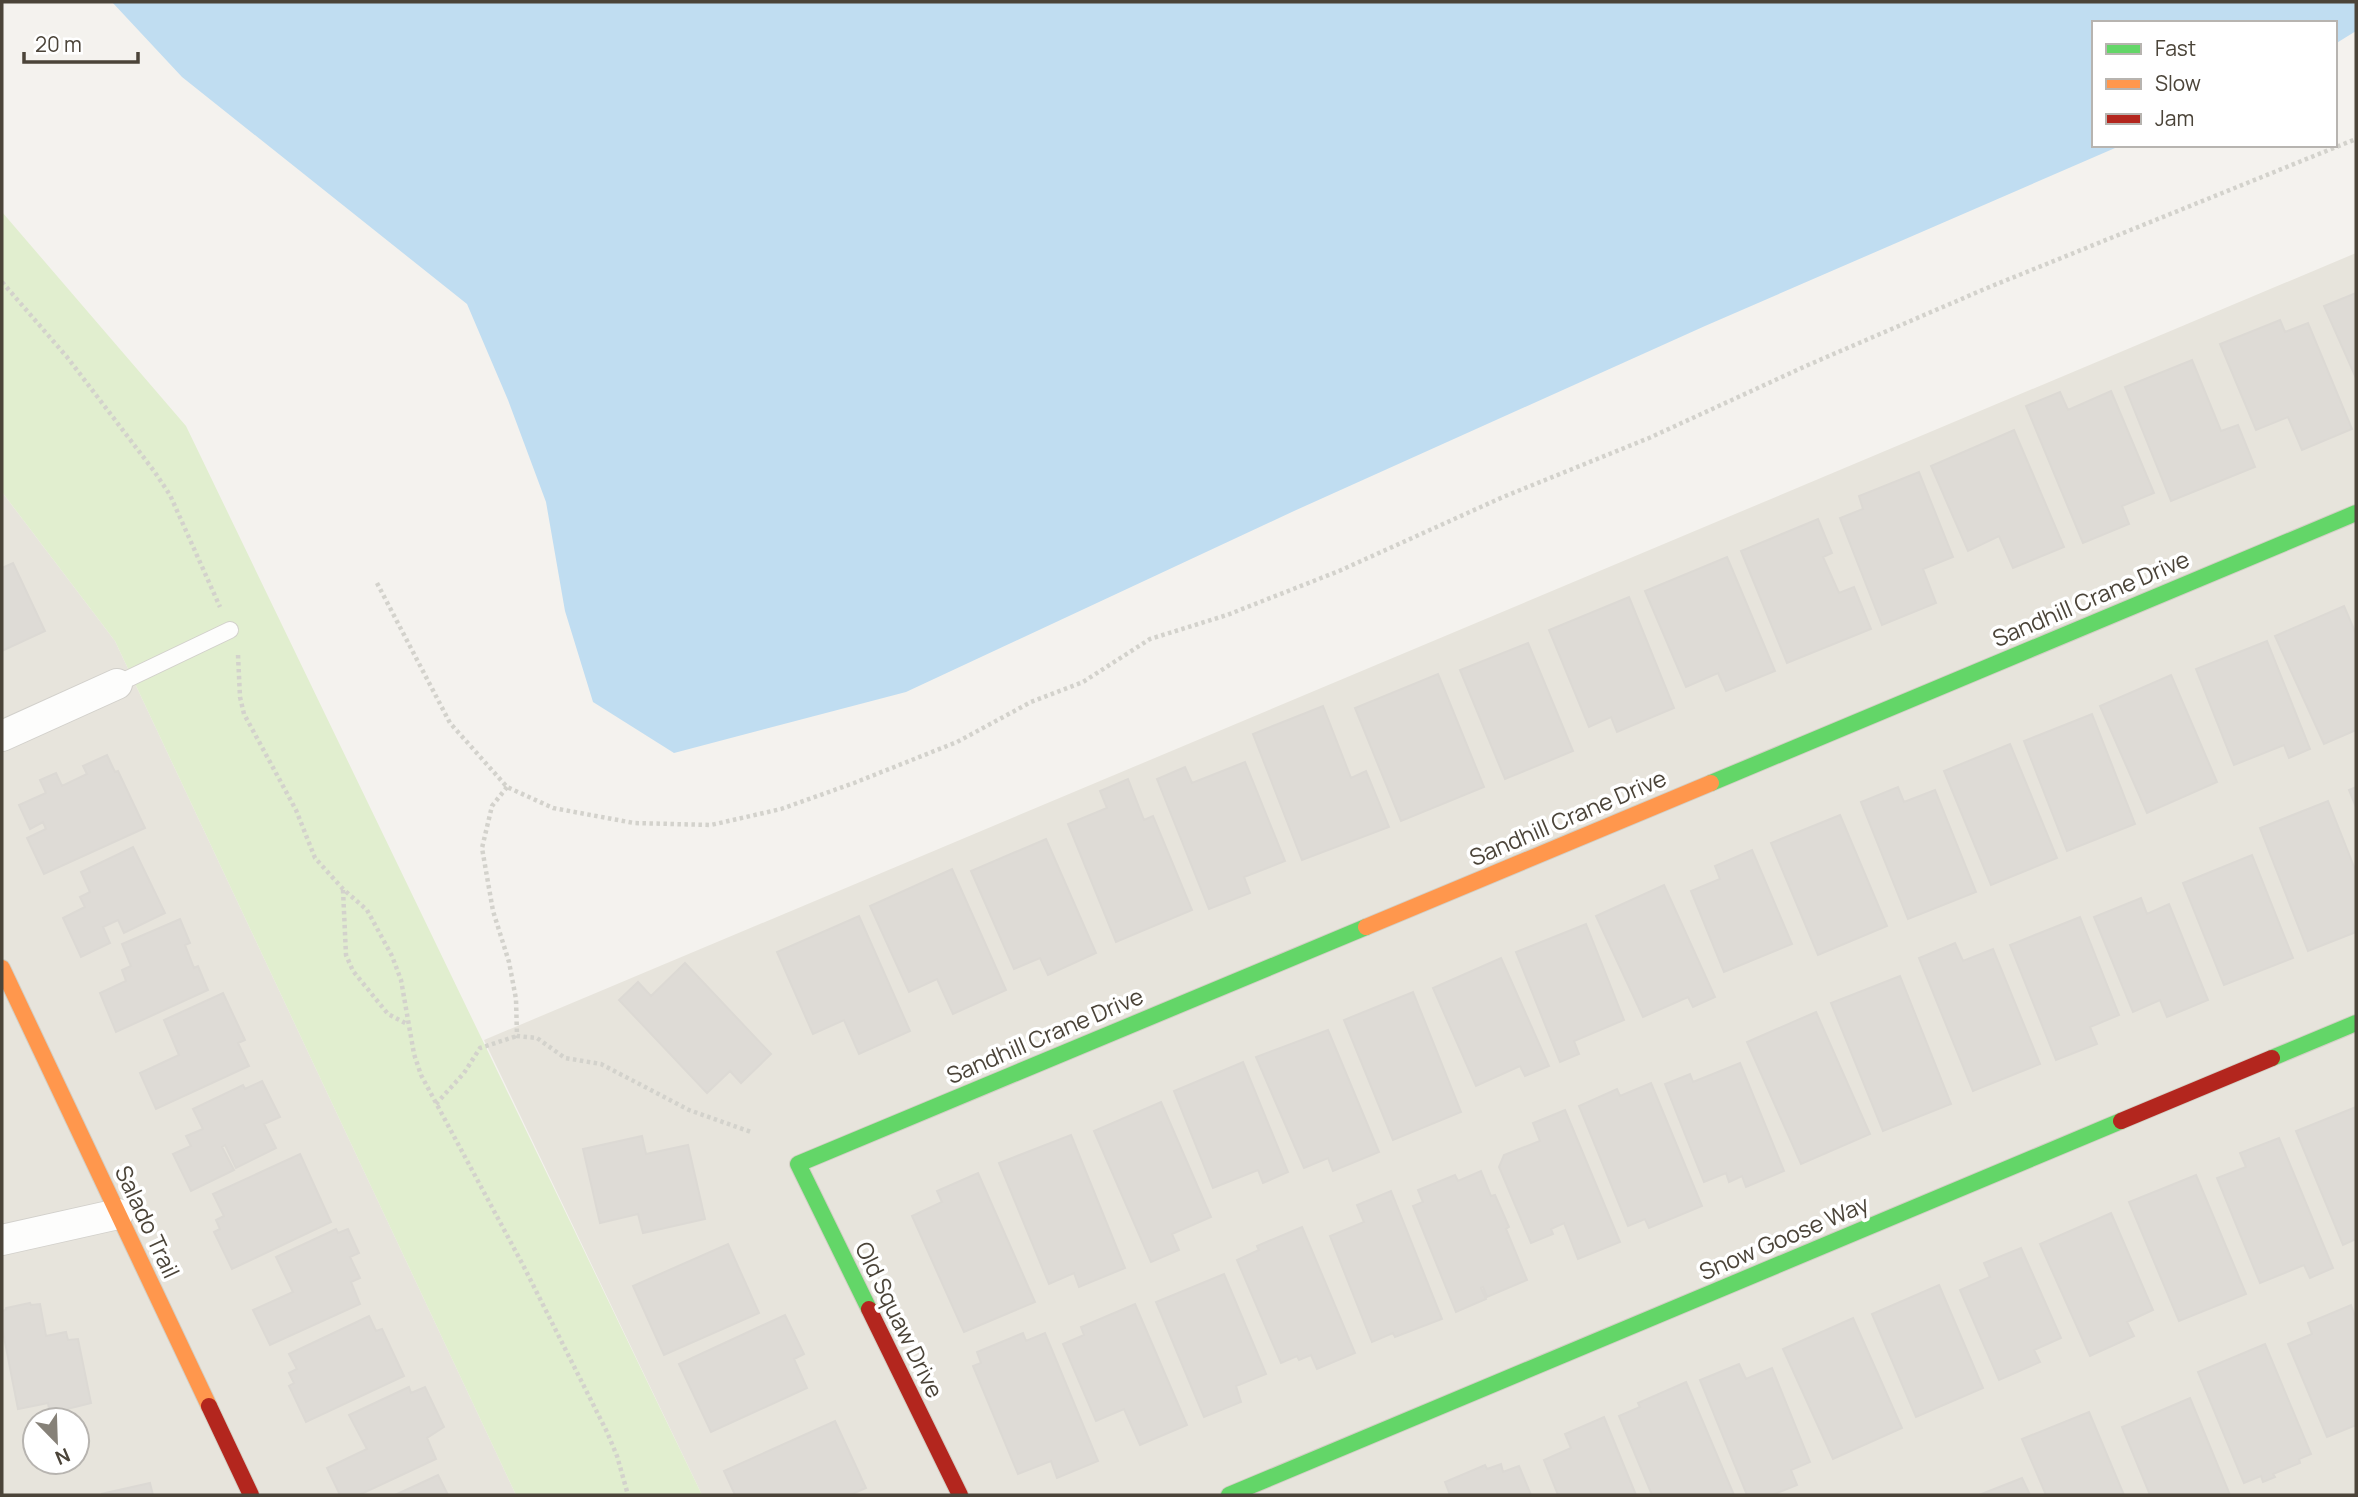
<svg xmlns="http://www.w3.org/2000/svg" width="2358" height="1497" viewBox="0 0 2358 1497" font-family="Manrope,sans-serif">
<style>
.residential{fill:#e7e4dc;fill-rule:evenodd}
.green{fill:#e1eecf}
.water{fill:#c0ddf1}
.building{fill:#dedbd6;stroke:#dcd9d4;stroke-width:2}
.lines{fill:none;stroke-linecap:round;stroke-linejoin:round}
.lane-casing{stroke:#d2d0cb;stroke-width:18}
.street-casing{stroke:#d2d0cb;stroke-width:32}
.fast-casing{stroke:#d3cfc5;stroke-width:18}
.slow-casing{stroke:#d3cfc5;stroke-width:18}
.jam-casing{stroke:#d3cfc5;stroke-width:18}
.path{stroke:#d3d2cc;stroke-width:4.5;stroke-dasharray:3.5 3.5;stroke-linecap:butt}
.lane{stroke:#fdfdfc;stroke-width:16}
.street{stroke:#fdfdfc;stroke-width:30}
.fast{stroke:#63d668;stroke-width:16}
.slow{stroke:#ff974d;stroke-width:16}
.jam{stroke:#b3261e;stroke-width:16}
.labels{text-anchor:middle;stroke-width:7;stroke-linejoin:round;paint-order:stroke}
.street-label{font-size:23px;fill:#4b4439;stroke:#fff}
</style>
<rect width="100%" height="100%" fill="#f4f2ee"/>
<path class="residential" d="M2356 253V1495H702L484 1040Z
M2 492 115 641 516 1495H2ZM35 1420H77V1462H35Z"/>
<path class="green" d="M2 212 186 426 702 1495H516L115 641 2 492Z"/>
<path class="water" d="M112 2H2356V31L2335 44V23H2094V145H2122L1705 326 1294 511 906 692 674 753 593 702 565 611 546 502 508 400 467 304 182 77Z"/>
<path class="building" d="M2356 293V378L2324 306Z
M2280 320 2285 332 2308 323 2352 429 2302 450 2288 417 2256 430 2220 344Z
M2192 360 2221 431 2238 425 2255 467 2171 501 2125 387Z
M2111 391 2154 493 2122 506 2129 524 2083 543 2026 406 2060 392 2068 410Z
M2014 430 2064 547 2013 568 1999 536 1968 551 1931 466Z
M1919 472 1953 557 1923 569 1936 603 1882 625 1840 518 1863 509 1859 496Z
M1818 519 1832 553 1823 557 1839 593 1854 587 1871 629 1787 663 1741 551Z
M1727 557 1775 671 1726 691 1718 673 1686 687 1645 591Z
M13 563 45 631 2 651V568Z
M1629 597 1674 708 1617 732 1611 717 1589 727 1549 630Z
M2344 606 2356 634V730L2324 744 2275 636Z
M2267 641 2310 749 2289 758 2284 745 2234 765 2196 669Z
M1528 643 1573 751 1505 779 1460 670Z
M1438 674 1484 787 1401 821 1355 708Z
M2171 675 2217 782 2147 813 2100 706Z
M1323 706 1351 778 1366 771 1389 827 1302 860 1253 734Z
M2092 714 2135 824 2067 851 2024 741Z
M2010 744 2057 858 1991 885 1944 771Z
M107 755 115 772 118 771 145 828 44 874 27 838 46 829 43 822 30 829 19 805 46 793 40 780 56 773 62 786 87 774 83 766Z
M1245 762 1285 861 1244 877 1250 893 1209 909 1157 779 1185 767 1192 783Z
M1128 779 1144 820 1153 816 1192 910 1116 942 1068 824 1107 808 1100 791Z
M1898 787 1904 802 1935 790 1976 892 1908 919 1861 802Z
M2356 787V807L2349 790Z
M2328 801 2356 872V932L2308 951 2260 828Z
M1840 815 1887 926 1818 955 1771 843Z
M1046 839 1096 953 1048 975 1040 958 1014 969 971 871Z
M133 847 165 913 124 933 118 920 103 927 110 943 81 957 63 918 85 907 80 897 90 892 81 872Z
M1752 850 1792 944 1724 972 1691 891 1720 879 1715 866Z
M2252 855 2293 958 2224 985 2183 883Z
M952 869 1006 990 953 1014 937 979 909 992 870 906Z
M1664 885 1715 997 1693 1007 1688 997 1643 1017 1596 916Z
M2141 898 2147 914 2169 904 2208 1000 2167 1017 2160 1000 2133 1012 2094 917Z
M859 916 910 1031 859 1054 844 1020 813 1034 777 952Z
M2080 917 2119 1015 2090 1027 2097 1044 2056 1060 2010 945Z
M180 919 190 943 185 945 194 968 198 966 208 990 116 1032 100 993 126 981 122 970 131 966 122 944Z
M1586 924 1624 1020 1574 1041 1579 1054 1560 1062 1516 952Z
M1955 943 1963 961 1993 949 2040 1064 1973 1091 1919 958Z
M1501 958 1549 1066 1525 1076 1520 1066 1476 1086 1433 988Z
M685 963 771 1054 741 1083 730 1071 707 1093 619 1000 638 982 651 996Z
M1900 976 1951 1104 1883 1131 1831 1003Z
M1413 992 1461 1112 1393 1140 1344 1020Z
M223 993 245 1040 238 1043 249 1066 156 1109 140 1073 179 1055 164 1020Z
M1816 1012 1870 1134 1801 1164 1747 1042Z
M1328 1030 1379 1152 1333 1171 1328 1158 1304 1168 1256 1057Z
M1243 1062 1288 1172 1263 1183 1258 1170 1213 1188 1174 1091Z
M1740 1063 1784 1171 1746 1187 1742 1176 1729 1182 1726 1173 1704 1182 1665 1084 1690 1074 1693 1082Z
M262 1081 280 1117 264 1124 276 1148 236 1168 225 1145 222 1147 234 1170 191 1191 173 1154 191 1146 186 1136 203 1129 193 1109 243 1085 245 1089Z
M1651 1083 1702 1206 1649 1228 1645 1219 1628 1226 1579 1106 1617 1089 1620 1096Z
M1161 1102 1211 1217 1172 1234 1179 1250 1151 1262 1094 1131Z
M2356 1107V1239L2343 1245 2296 1131Z
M1565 1110 1620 1242 1578 1259 1564 1223 1551 1229 1553 1234 1531 1243 1499 1167 1504 1155 1540 1141 1533 1123Z
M1071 1135 1125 1268 1079 1287 1074 1273 1049 1284 999 1163Z
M642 1136 646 1154 688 1145 705 1219 643 1233 638 1214 600 1223 583 1149Z
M2279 1138 2333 1268 2310 1278 2304 1265 2260 1283 2217 1178 2246 1167 2240 1153Z
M300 1154 331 1222 232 1269 214 1232 220 1229 216 1220 224 1216 213 1194Z
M1481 1171 1491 1196 1495 1195 1509 1227 1506 1229 1527 1280 1487 1297 1483 1287 1481 1288 1486 1299 1456 1312 1413 1206 1423 1202 1418 1190 1455 1175 1458 1181Z
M978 1173 1035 1302 964 1332 912 1216 942 1202 937 1191Z
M2196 1175 2246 1294 2179 1321 2129 1202Z
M1391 1191 1442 1319 1395 1337 1393 1333 1372 1342 1330 1236 1364 1222 1357 1205Z
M2111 1213 2153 1310 2127 1322 2134 1336 2090 1356 2040 1244Z
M1302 1227 1355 1353 1317 1369 1311 1355 1299 1360 1297 1356 1281 1363 1237 1260 1259 1250 1257 1246Z
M336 1229 338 1233 348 1229 359 1253 350 1257 360 1278 351 1282 360 1304 270 1345 253 1310 293 1292 276 1257Z
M728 1244 759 1313 664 1355 633 1286Z
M2021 1248 2061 1338 2034 1350 2040 1362 1999 1380 1960 1290 1990 1277 1984 1263Z
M1224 1274 1266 1374 1236 1386 1241 1402 1204 1417 1156 1302Z
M1939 1285 1983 1388 1916 1417 1872 1314Z
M30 1303 31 1305 40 1304 46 1336 66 1332 68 1340 78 1339 91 1403 67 1409 69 1419 51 1420 48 1403 18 1409 2 1327V1311L6 1310V1308Z
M1135 1304 1187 1425 1140 1445 1124 1409 1096 1421 1063 1344 1084 1335 1081 1327Z
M2351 1305 2356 1319V1427V1425L2327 1437 2288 1344 2312 1334 2308 1323Z
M785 1315 804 1354 794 1359 807 1388 711 1432 679 1364Z
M369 1316 376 1331 382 1329 404 1376 306 1422 289 1386 294 1383 289 1373 297 1369 289 1354Z
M1853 1318 1902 1428 1833 1459 1783 1349Z
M1023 1333 1026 1341 1045 1333 1098 1461 1057 1478 1051 1461 1018 1474 973 1366 981 1363 977 1352Z
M2265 1344 2311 1454 2299 1459 2300 1463 2273 1474 2275 1477 2263 1482 2261 1476 2244 1483 2198 1372Z
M1739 1364 1746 1379 1772 1368 1810 1462 1791 1470 1797 1485 1772 1495H1747L1700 1380Z
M1686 1382 1734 1495H1652L1619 1416 1640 1407 1638 1403Z
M409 1387 411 1393 425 1387 444 1427 427 1438 436 1459 359 1495H340L327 1468 367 1449 349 1415Z
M2190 1398 2230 1495H2150L2122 1427Z
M2089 1412 2124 1495H2046L2022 1439Z
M1604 1417 1636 1495H1558L1544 1460 1571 1448 1565 1434Z
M835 1421 866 1488 850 1495H735L724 1471Z
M1501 1464 1503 1472 1519 1466 1531 1495H1450L1445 1482 1485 1465 1487 1469Z
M438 1475 448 1495H395Z
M2022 1478 2030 1495H1979Z
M150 1483 153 1495 101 1494Z"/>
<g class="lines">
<defs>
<path id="lane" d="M117 684 230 630"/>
<path id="street" d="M2 736 117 684
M2 1240 118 1214"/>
<path id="fast" d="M1711 783 2356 513
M2272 1058 2356 1023
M869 1309 798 1164 1366 927
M1229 1495 2121 1121"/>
<path id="slow" d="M1366 927 1711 783
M2 968 209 1406"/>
<path id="jam" d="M2121 1121 2272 1058
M869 1309 960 1495
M209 1406 251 1495"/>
</defs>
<use href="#lane" class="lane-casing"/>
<use href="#street" class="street-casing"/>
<use href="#fast" class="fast-casing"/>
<use href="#slow" class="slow-casing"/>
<use href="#jam" class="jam-casing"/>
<path class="path" d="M2 282 67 357 154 471 170 495 220 607
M377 583 450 723 507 787 553 808 634 823 711 825 781 809 854 783 957 742 1031 702 1083 682 1150 639 1227 615 1339 571 1503 497 1649 438 1808 365 1987 288 2356 139
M238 655 240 697 244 714 296 810 315 858 343 889 367 910 392 956 401 980 414 1054 421 1075 523 1265 607 1432 617 1456 628 1495
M507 787 492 806 482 848 493 911 509 962 516 999 517 1036 537 1038 565 1058 601 1064 689 1110 751 1132
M343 890 346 955 353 971 388 1014 407 1024
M436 1104 464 1073 480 1048 517 1036"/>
<use href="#lane" class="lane"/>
<use href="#street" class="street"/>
<use href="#fast" class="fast"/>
<use href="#slow" class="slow"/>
<use href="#jam" class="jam"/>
</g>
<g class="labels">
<g class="street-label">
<text transform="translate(2091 599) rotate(-23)" y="8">Sandhill Crane Drive</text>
<text transform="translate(1568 818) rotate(-23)" y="8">Sandhill Crane Drive</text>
<text transform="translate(1045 1036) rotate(-23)" y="8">Sandhill Crane Drive</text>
<text transform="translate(147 1222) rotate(65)" y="8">Salado Trail</text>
<text transform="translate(1784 1238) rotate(-23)" y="8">Snow Goose Way</text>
<text transform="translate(899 1320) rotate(64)" y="8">Old Squaw Drive</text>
</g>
</g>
<rect width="2358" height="1497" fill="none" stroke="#4b4439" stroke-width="7"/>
<rect x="2092" y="21" width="245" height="126" fill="#ffffff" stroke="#b7b4b0" stroke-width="2"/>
<rect x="2106" y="44" width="35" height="10" fill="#63d668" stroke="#b7b4b0" stroke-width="2"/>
<text x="2155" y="56" font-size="21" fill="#4b4439">Fast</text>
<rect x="2106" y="79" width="35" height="10" fill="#ff974d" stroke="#b7b4b0" stroke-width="2"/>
<text x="2155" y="91" font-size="21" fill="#4b4439">Slow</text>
<rect x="2106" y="114" width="35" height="10" fill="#b3261e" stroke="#b7b4b0" stroke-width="2"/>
<text x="2155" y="126" font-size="21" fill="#4b4439">Jam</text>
<g transform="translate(56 1441) rotate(157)"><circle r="33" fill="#ffffff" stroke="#b7b4b0" stroke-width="2"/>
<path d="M0-5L12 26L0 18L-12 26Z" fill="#868178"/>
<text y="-10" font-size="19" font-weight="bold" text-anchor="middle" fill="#4b4439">N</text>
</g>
<path d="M24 52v10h114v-10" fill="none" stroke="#4b4439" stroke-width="3.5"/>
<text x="35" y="52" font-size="21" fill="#4b4439" stroke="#ffffff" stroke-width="5" paint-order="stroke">20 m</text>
</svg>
